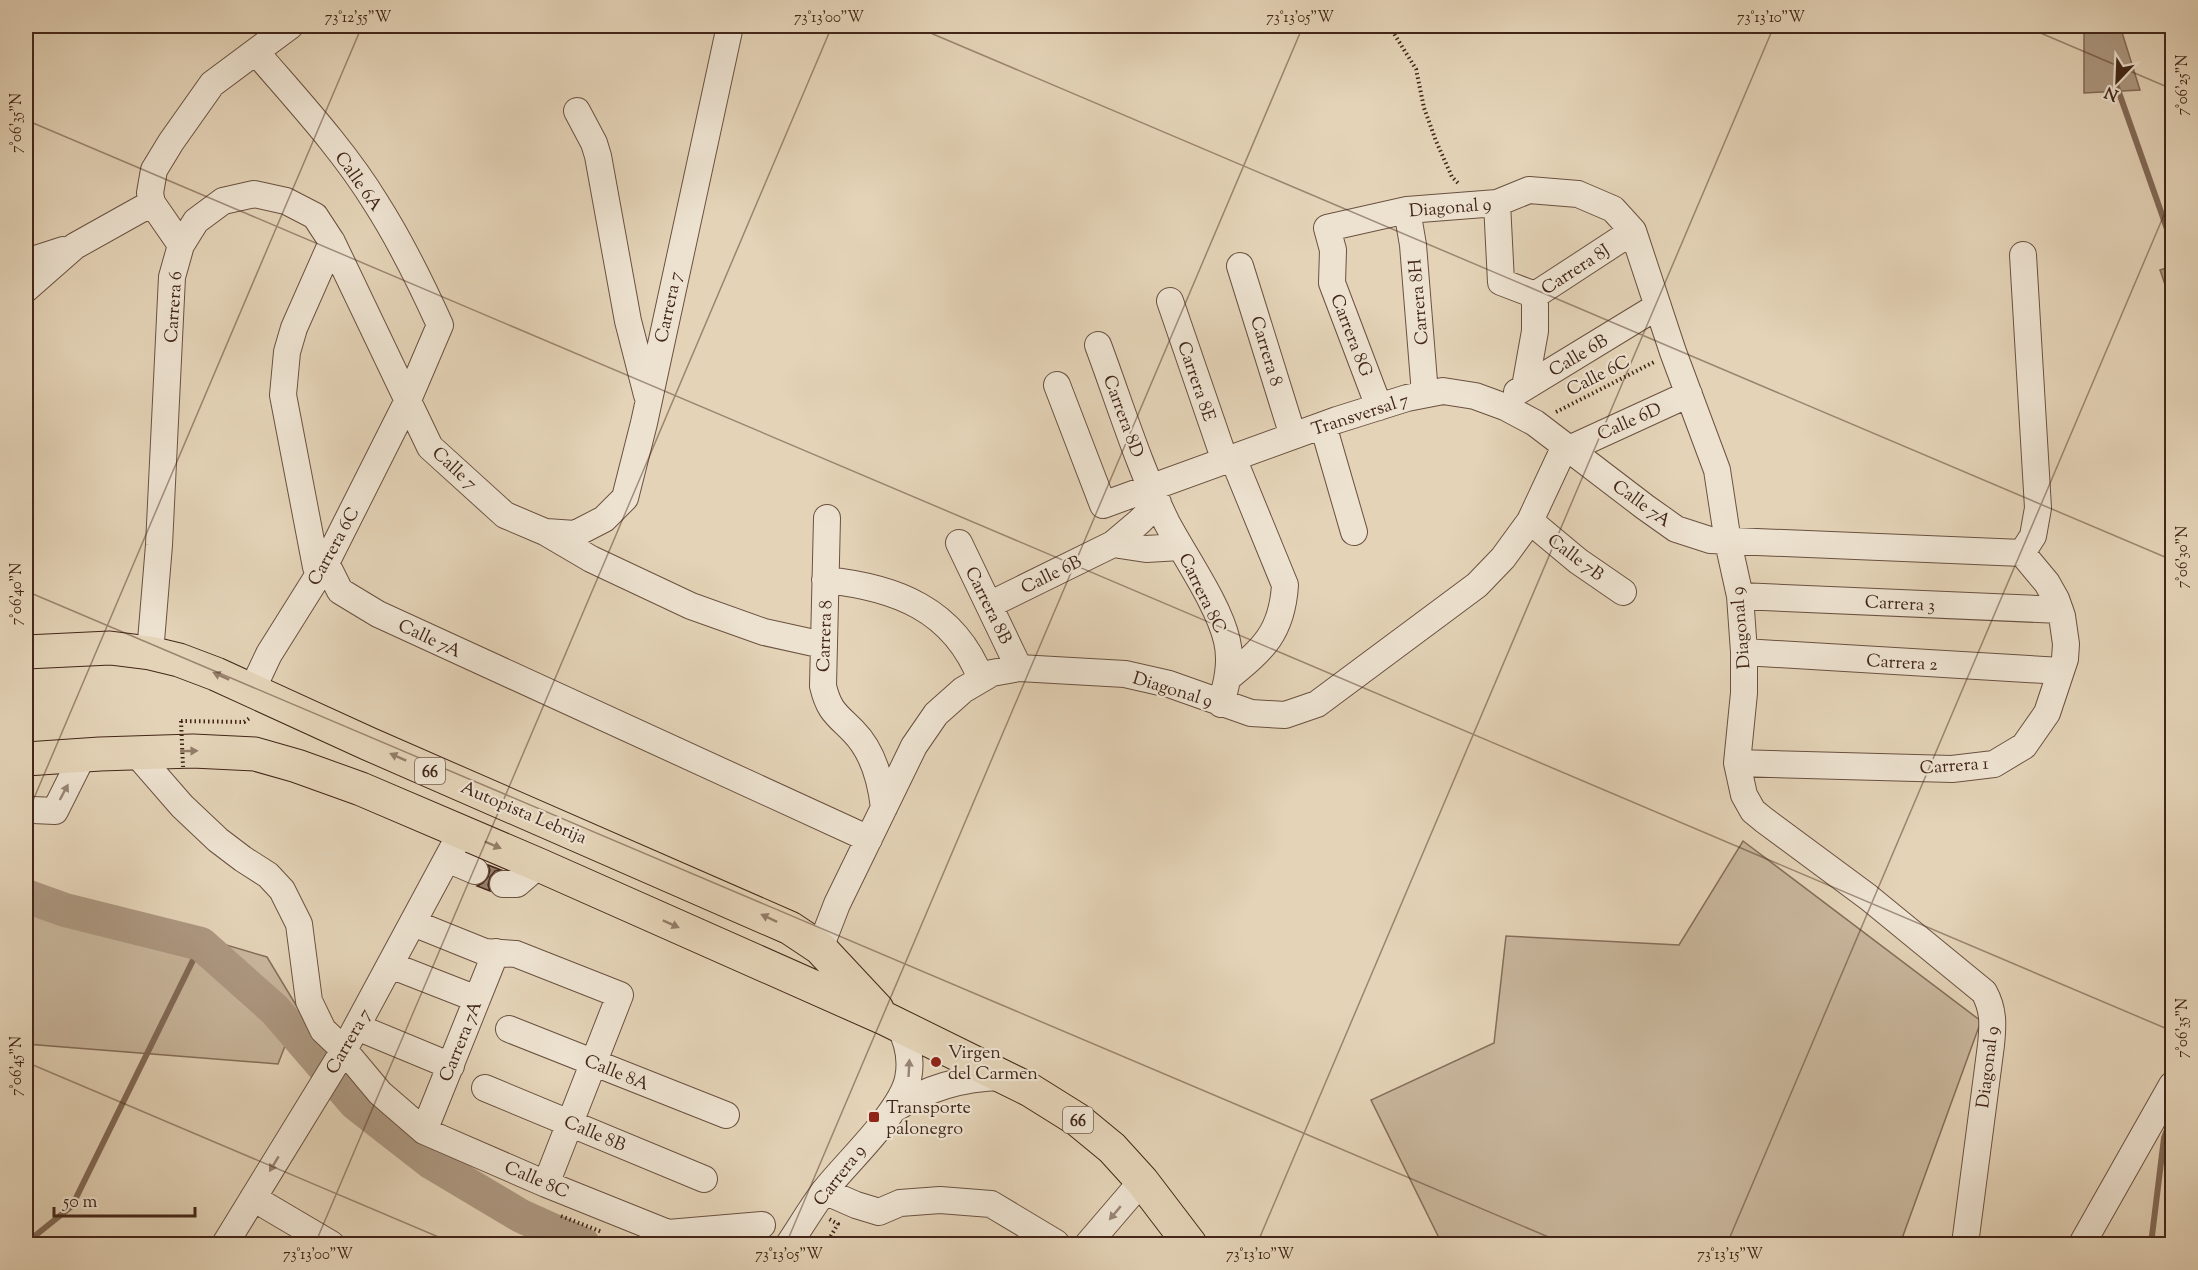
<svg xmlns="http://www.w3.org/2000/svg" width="2198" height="1270" viewBox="0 0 2198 1270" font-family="'Sorts Mill Goudy',serif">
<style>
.green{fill:#c8b69c;stroke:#856e5a;stroke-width:1.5}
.water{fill:#ad9881;stroke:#826a57;stroke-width:1.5}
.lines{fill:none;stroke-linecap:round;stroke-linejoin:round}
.stream{stroke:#826a57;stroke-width:6}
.river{stroke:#ad9881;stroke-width:34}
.building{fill:#96806b;stroke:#422618;stroke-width:1.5}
.minor-casing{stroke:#6a5140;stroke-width:28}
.highway-casing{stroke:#422618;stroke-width:35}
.path{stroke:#422618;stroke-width:4;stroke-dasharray:1.5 3;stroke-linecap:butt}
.minor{stroke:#ede2d0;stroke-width:26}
.highway{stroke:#e4d3b7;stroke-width:33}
.path-bridge{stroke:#422618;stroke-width:4;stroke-dasharray:1.5 3;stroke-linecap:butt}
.oneway{fill:#937c68}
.oneway2{fill:#988474}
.ticks{fill:none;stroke:#422618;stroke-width:1.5;stroke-opacity:0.45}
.poi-dot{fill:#8f2418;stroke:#ede2d0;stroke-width:2}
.labels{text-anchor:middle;stroke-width:4.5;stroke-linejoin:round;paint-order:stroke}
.shield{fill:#ede2d0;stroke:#755e4f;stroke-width:1.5}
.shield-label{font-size:16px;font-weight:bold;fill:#422618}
.street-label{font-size:18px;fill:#422618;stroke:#ede2d0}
.poi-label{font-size:18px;fill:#422618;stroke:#ede2d0;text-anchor:start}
.neatline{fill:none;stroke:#422618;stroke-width:2}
.ticks-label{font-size:15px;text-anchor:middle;fill:#422618}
</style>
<rect width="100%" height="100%" fill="#e4d3b7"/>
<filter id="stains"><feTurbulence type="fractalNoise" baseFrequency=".00333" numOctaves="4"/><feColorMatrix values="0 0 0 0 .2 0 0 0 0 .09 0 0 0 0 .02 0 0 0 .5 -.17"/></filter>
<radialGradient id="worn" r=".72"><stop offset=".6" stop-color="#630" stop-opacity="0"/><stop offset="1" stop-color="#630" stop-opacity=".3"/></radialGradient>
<path class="green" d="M1743 841 1981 1021 1900 1244H1442L1371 1100 1494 1043 1506 936 1679 945Z
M26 886 267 957 299 1010 278 1064 26 1044Z"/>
<path class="water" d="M2084 26H2120L2140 90 2084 93Z
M2172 266V305L2160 270Z"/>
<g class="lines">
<path class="stream" d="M2116 84 2172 243
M26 1243 72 1206 201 944
M2151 1244 2164 1138 2172 1116"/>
<path class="river" d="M26 896 65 910 201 944 275 1010 355 1103 432 1163 521 1216 583 1244"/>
</g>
<path class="building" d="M488 865 501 870 495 871 490 877 488 885 490 891 477 886 483 883 488 877 490 870Z"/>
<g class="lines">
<defs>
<path id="minor" d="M577 111 594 143 598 156 628 321 647 395
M1497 203 1501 282 1535 295
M1407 210 1413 245 1425 394
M332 242 294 328 287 352 283 395 316 567 326 563 340 591 378 614 869 839
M181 245 152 203 150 193 154 170 171 142 212 84 290 26
M26 262 63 250
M1240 266 1293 436
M26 289 75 246 152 203
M1170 301 1225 461
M1098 345C1120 404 1139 467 1167 523 1185 557 1219 605 1227 641 1232 662 1227 683 1221 704
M1057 385 1103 505 1337 420 1407 398 1443 391 1475 396 1505 407 1535 423 1645 507 1676 529 1710 540 2022 553
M1525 387 1535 331V295L1633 231
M1517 392 1658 306
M1379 407 1332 283 1333 250 1327 228 1407 210 1497 203 1529 190 1578 194 1613 209 1633 231 1673 352 1717 470 1728 542 1740 596 1744 652V693L1737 763 1744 795 1753 811 1764 820 1868 897 1984 992C1994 1010 1993 1025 1991 1045L1965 1244
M1323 425 1354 532
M1569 449 1689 394
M827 518 823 686C829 711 836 714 853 731 873 751 881 781 884 808
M1530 521 1578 561 1623 592
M546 532 575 534 604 519 625 498 644 423 730 26
M959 543 1019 668
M1113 544 1146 549 1180 547
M2022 553 2033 536 2038 508 2023 255
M825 580C895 587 954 609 981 679
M1740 596 2060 610
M989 605 1113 544 1139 522 1158 503
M1744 652 2061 671
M150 653 159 545 172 277 181 245 196 221 223 201 254 194 286 201 315 216 332 242 430 447 505 515 545 532 591 559 691 606 764 632 823 645
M1229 677C1263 649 1282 633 1285 585L1233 458
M252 690 269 654 326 563 408 400 440 325C421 283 401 242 376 203 343 149 297 100 256 52
M135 752 182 806 218 840 243 859 268 875 282 890 299 924 309 1001 323 1030 344 1050 380 1093 424 1131 546 1184 668 1233 762 1225
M1737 763 1952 769 1994 764 2024 746 2047 713 2065 659 2066 644 2062 616 2056 599 2047 583 2022 553
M33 810 55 811 83 755
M447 859 475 871
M503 884H517L539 865
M413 923 485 952 516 954 620 995 546 1184
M820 948 837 904 914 746 936 714 963 690 992 673 1019 668 1125 674 1169 684 1251 713 1285 715 1317 704 1477 585 1503 558 1530 521 1565 446
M390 965 477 999
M357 1027 451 1066
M509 1029 726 1115
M485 1088 704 1179
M894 1109C928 1088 961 1078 1002 1077
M424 1131 496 952
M824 1191 856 1205 879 1212 900 1203 940 1200 991 1204 1056 1243
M253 1198 331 1244
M225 1244 344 1050 462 831
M789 1244C801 1226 812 1207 825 1190 847 1162 901 1112 908 1079 912 1060 908 1042 899 1025
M1088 1244 1142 1181
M2082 1244 2172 1085"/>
<path id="highway" d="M26 652 110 648 150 653 179 660 216 674 369 744 790 928 820 948 877 1009
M26 759 100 754 193 751 255 754 297 766 361 789 539 865 886 1019 1030 1090 1078 1120 1112 1148 1142 1181 1190 1244"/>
</defs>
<use href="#minor" class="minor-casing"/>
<use href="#highway" class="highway-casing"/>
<path class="path" d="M1384 26 1393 32 1416 69 1424 108 1436 141 1452 177 1459 184
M1556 412 1656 361
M181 721 244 722 251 717
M561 1216 602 1232
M826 1244 838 1224 829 1219
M827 1244H868"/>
<use href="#minor" class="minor"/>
<use href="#highway" class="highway"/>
<path class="path-bridge" d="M181 721 183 767"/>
</g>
<defs><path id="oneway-solid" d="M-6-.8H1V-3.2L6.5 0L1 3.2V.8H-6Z" transform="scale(1.5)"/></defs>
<g class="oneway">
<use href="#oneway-solid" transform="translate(221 676) rotate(-156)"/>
<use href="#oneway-solid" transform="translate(189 751) rotate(-1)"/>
<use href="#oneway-solid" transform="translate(398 757) rotate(-156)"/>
<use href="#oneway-solid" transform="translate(493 845) rotate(23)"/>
<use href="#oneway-solid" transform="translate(769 918) rotate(-155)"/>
<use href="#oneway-solid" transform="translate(671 924) rotate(24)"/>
</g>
<g class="oneway2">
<use href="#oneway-solid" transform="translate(64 792) rotate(-62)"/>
<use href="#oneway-solid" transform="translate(909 1068) rotate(-87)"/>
<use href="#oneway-solid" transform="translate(274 1164) rotate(121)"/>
<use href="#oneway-solid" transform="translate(1115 1213) rotate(130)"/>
</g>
<path class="ticks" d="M914 26 2172 560M2024 26 2172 89M26 120 2172 1031M26 591 1565 1244M26 817 362 26M26 1062 455 1244M315 1244 832 26M786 1244 1303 26M1257 1244 1774 26M1727 1244 2172 196"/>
<g class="poi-dot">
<circle cx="936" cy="1062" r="6"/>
<rect x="868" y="1111" width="12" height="12" rx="3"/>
</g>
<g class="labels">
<g class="shield">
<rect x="415" y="758" width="30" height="26" rx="4.5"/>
<rect x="1063" y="1107" width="30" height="26" rx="4.5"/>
</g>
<g class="shield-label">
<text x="430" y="777">66</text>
<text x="1078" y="1126">66</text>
</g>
<g class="street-label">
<text transform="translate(359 181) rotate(55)" y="6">Calle 6A</text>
<text transform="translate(1450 207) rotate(-5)" y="6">Diagonal 9</text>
<text transform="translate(1575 269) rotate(-33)" y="6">Carrera 8J</text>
<text transform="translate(1418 302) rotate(-95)" y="6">Carrera 8H</text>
<text transform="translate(173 307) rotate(-86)" y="6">Carrera 6</text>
<text transform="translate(668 307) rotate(-78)" y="6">Carrera 7</text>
<text transform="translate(1352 335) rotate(69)" y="6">Carrera 8G</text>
<text transform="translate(1267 351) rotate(73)" y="6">Carrera 8</text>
<text transform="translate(1578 355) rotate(-31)" y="6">Calle 6B</text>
<text transform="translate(1598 375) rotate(-27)" y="6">Calle 6C</text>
<text transform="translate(1197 381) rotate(71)" y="6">Carrera 8E</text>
<text transform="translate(1360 414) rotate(-18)" y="6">Transversal 7</text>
<text transform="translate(1124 416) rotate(70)" y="6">Carrera 8D</text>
<text transform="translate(1629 421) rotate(-24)" y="6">Calle 6D</text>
<text transform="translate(455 468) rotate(43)" y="6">Calle 7</text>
<text transform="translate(1642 503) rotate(36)" y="6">Calle 7A</text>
<text transform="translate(333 546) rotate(-61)" y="6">Carrera 6C</text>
<text transform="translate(1576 557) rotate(37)" y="6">Calle 7B</text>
<text transform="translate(1051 574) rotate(-26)" y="6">Calle 6B</text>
<text transform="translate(1203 593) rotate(64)" y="6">Carrera 8C</text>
<text transform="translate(1900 603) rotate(3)" y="6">Carrera 3</text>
<text transform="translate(989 605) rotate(64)" y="6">Carrera 8B</text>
<text transform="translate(1740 628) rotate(-95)" y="6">Diagonal 9</text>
<text transform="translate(824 636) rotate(-88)" y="6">Carrera 8</text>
<text transform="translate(430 638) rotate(25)" y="6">Calle 7A</text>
<text transform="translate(1902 662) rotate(3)" y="6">Carrera 2</text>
<text transform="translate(1173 689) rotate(17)" y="6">Diagonal 9</text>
<text transform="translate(1954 765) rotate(-4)" y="6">Carrera 1</text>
<text transform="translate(524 812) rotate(23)" y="6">Autopista Lebrija</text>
<text transform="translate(348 1041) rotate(-60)" y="6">Carrera 7</text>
<text transform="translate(460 1041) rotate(-68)" y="6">Carrera 7A</text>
<text transform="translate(1987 1067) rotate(-83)" y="6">Diagonal 9</text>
<text transform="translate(617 1072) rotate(22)" y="6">Calle 8A</text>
<text transform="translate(595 1133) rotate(23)" y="6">Calle 8B</text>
<text transform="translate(839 1175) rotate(-52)" y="6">Carrera 9</text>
<text transform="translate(537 1179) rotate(23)" y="6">Calle 8C</text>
</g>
<g class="poi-label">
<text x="948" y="1058">Virgen<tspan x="948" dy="21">del Carmen</tspan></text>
<text x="886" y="1113">Transporte<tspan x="886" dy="21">palonegro</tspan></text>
</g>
</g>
<rect width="2198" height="1270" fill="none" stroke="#e4d3b7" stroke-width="66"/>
<g transform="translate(2117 81) rotate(203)" stroke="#ede2d0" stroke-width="4.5" paint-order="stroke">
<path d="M0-4.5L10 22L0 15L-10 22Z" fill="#422618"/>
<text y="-9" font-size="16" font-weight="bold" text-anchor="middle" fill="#422618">N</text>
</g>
<path d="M54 1207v9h141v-9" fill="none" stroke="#422618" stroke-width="3"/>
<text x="63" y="1207" font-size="18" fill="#422618" stroke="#ede2d0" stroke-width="4.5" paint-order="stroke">50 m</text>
<rect x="33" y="33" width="2132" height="1204" class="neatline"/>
<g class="ticks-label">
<text x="358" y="22">73°12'55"W</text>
<text x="829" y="22">73°13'00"W</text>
<text x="1300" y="22">73°13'05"W</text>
<text x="1771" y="22">73°13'10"W</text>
<text transform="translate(2182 85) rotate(-90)" y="5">7°06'25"N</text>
<text transform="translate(16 123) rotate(-90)" y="5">7°06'35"N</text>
<text transform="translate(2182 557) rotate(-90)" y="5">7°06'30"N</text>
<text transform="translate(16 594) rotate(-90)" y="5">7°06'40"N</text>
<text transform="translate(2182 1028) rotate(-90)" y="5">7°06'35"N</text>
<text transform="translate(16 1066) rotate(-90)" y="5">7°06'45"N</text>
<text x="318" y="1259">73°13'00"W</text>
<text x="789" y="1259">73°13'05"W</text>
<text x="1260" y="1259">73°13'10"W</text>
<text x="1730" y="1259">73°13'15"W</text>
</g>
<rect width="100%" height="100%" filter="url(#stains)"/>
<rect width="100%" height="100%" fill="url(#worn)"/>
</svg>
